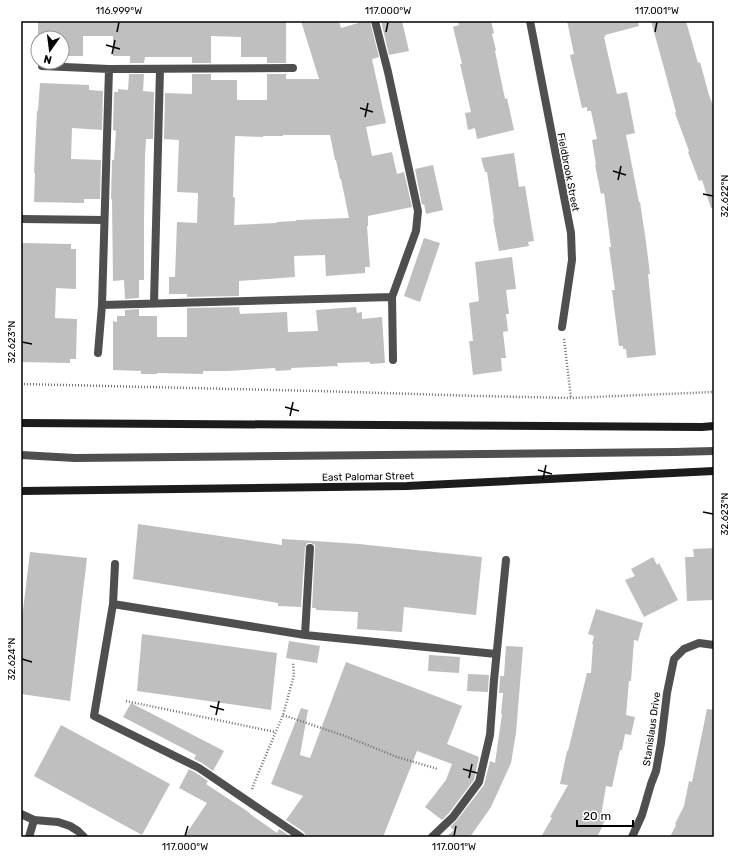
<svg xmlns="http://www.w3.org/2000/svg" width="735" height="858" viewBox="0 0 735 858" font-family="Rubik,sans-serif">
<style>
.building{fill:#bfbfbf;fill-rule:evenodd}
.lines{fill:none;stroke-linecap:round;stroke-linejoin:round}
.path{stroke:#717171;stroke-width:2.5;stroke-dasharray:1 2;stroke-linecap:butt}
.service{stroke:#4f4f4f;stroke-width:8}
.minor{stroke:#4f4f4f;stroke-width:8}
.secondary{stroke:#1c1c1c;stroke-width:8}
.ticks{fill:none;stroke:#000;stroke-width:1.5}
.labels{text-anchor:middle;stroke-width:3;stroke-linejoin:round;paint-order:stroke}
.street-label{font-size:10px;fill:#000;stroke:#fff}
.neatline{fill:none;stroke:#000;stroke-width:1.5}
.ticks-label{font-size:10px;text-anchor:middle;fill:#000}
</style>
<rect width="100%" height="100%" fill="#fff"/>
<path class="building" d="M38 21H286V63H267V57H241V37L211 36V63H192V57H145L144 63H130V56H113V36H83V56H62V38H38Z
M301 21H339L341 28 365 21H370L379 57 372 59 386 123 366 127 372 156 392 152 397 174 404 172 412 207 368 216V226H367L370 267H365V273L326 276 325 255 294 256 295 277 239 281V296L187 297V294H169V277H175L177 222 197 223 198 193 177 192 179 140 164 139 165 93 192 94V74H211V80H237V100H267V74H286V79H319ZM283 135H330L335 160H336L340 179H341L349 218 296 220V221L276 222 277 223 234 225 235 198 233 197 235 136 263 137V136H283Z
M381 21H402L409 51 389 55Z
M458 21H491L494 33 492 34 496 50 495 51 505 99 507 98 514 130 477 139 475 128 468 130 465 113 471 112 460 64H462L453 27 459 25Z
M567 21H638L639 26 605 35 606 36 604 37 617 94 627 92 635 133 626 135 639 202H640L646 242 650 274H648L656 355 627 358 626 349H623V346H619L612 290H615L609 247H611L604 193 601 194 595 165H596L592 140 597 139 591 111H587V107L582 108 570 55 574 54Z
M651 21H686L698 63 700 62 709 95 714 108V208H711L702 180 699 181 688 152 689 151 675 113 676 112Z
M129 74H144L143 91 154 92 153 139H146L145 157 144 221V280H139V298L125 299 124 280 113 281 112 199H111L112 160H114L116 131 113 130 114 92H118V89L128 90Z
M40 83 89 85V90L103 91 102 130 72 128 71 159 101 160 100 199H84V203L34 202 35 173H34L36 131 37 111H38Z
M514 153 519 187 525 186 534 241 528 242 529 246 499 251 493 219H494L487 172H485L481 158Z
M433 165 443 210 426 214 424 204 422 205 415 169Z
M424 238 440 243 420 302 404 296Z
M22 243 71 244V249H76V289L56 288 55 318 77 319 76 359H70V363L21 362Z
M512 257 516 289 506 290 509 314H506L508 331 503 332 506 358H501L502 371 473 375 469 341H473L469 303 479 301 475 262Z
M239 307 240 314 287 312 288 332 318 331 316 310 356 307 357 313 362 312V319L382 317 385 363 370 364V362L337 363 338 366 291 368V370L276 371 275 368 228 371H203V374L157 373V374H141V371L113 370V321L117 322V316H125V310L139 309V316H157V337H187V308Z
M138 524 282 545V539L299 540 359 544 482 557 476 615 404 607 402 632 357 629 358 612 316 610V608H312L315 548V545L311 543H307L305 548 301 607 278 606V603L133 579Z
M714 548V600L687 601 685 557H694L693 549Z
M30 552 87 558 70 701 21 694V627Z
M653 557 657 565 659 563 678 600 644 617 625 580 635 576 631 569Z
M596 609 643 623 638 641 634 640 631 681H629L626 715 635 717 631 735 625 734 622 750H620L612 787 606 786 601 816 606 819 601 827H602L597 837H541L552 818 550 817 568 785 560 784 567 751H568L587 673H591L593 644H592L594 636 588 634Z
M142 634 277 653 271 710 137 691Z
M289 641 320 646 317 663 286 658Z
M506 646 523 647 516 733 511 763 491 807 470 837H446L454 830 450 827 457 820 484 785 490 761 495 763 502 714H501L503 693H499L500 676H504Z
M429 655 460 657 459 673 428 671Z
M346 662 462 706 447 744 479 757 474 780 449 813 442 820 425 807 446 780 452 764 417 751 383 837H306L304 832 286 820 303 796 271 784 301 708 308 710 300 755 310 758Z
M468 674 489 675 488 692 467 691Z
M131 703 224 751 213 771 202 763 194 759 196 755 123 717Z
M707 709 714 710V837H670L676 825 675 824 684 806 689 781 692 782Z
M61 725 170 784 142 835 34 776Z
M189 769 196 773 208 781 206 784 250 813V814L277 833 279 829 291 837H184L207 803 179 788Z"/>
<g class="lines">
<path class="path" d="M564 339 571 398
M21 384 318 391 478 396 571 398 714 392
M126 701 275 732
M283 715 345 736 397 757 438 769
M252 789 257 776 283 715 294 675 293 662"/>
<path class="service" d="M21 455 75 458 675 452 714 451
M115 564 113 604 94 716 199 768 301 837
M113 604 305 635 496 654
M305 635 310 548
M29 837 34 820
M432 837 453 817 479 782 490 735 494 680 506 560"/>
<path class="minor" d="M375 21 388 72 418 211 416 231 392 297 393 360
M530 21 571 233 572 260 562 327
M42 66 109 69
M21 219 104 220
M154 303 160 69
M102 305 392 297
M98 353 102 305 109 69 293 68
M21 814 34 820 58 822 70 826 78 831 84 837
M632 837 642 815 651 784 656 771 661 743 667 693 674 659 684 649 699 643 714 645"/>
<path class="secondary" d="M21 423 702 427 714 426
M21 491 407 486 714 471"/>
</g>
<path class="ticks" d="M117 32 119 22M386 32 388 22M655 32 657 22M106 45 120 49M112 54 115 40M360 108 373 112M365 117 368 103M613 171 626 175M618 180 621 166M703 194 713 196M22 342 32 344M285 407 299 411M290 416 293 402M538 470 552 474M543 479 546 465M703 512 713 514M22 659 32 662M210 706 224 710M216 715 219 701M463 769 477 773M469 778 472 764M185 836 188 826M454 836 456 826"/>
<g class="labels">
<g class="street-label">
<text transform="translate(569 172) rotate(79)" y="4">Fieldbrook Street</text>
<text transform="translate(368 476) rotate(-1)" y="4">East Palomar Street</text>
<text transform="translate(651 729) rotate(-82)" y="4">Stanislaus Drive</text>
</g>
</g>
<rect width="735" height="858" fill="none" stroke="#ffffff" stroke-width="44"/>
<g transform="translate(50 50) rotate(194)"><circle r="19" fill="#ffffff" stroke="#999999"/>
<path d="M0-3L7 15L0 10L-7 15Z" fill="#000000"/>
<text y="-6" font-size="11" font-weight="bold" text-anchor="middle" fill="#000000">N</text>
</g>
<path d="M577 820v6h56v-6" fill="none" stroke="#000000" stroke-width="2"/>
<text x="583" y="820" font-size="12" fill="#000000" stroke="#ffffff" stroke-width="3" paint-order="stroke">20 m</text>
<rect x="22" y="22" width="691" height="814" class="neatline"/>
<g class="ticks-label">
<text x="119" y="14">116.999°W</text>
<text x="388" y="14">117.000°W</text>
<text x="657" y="14">117.001°W</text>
<text transform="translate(724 196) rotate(-90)" y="4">32.622°N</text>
<text transform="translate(11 342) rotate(-90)" y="4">32.623°N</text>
<text transform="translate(724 514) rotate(-90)" y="4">32.623°N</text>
<text transform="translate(11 659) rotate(-90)" y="4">32.624°N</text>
<text x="185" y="850">117.000°W</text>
<text x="454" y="850">117.001°W</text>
</g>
</svg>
